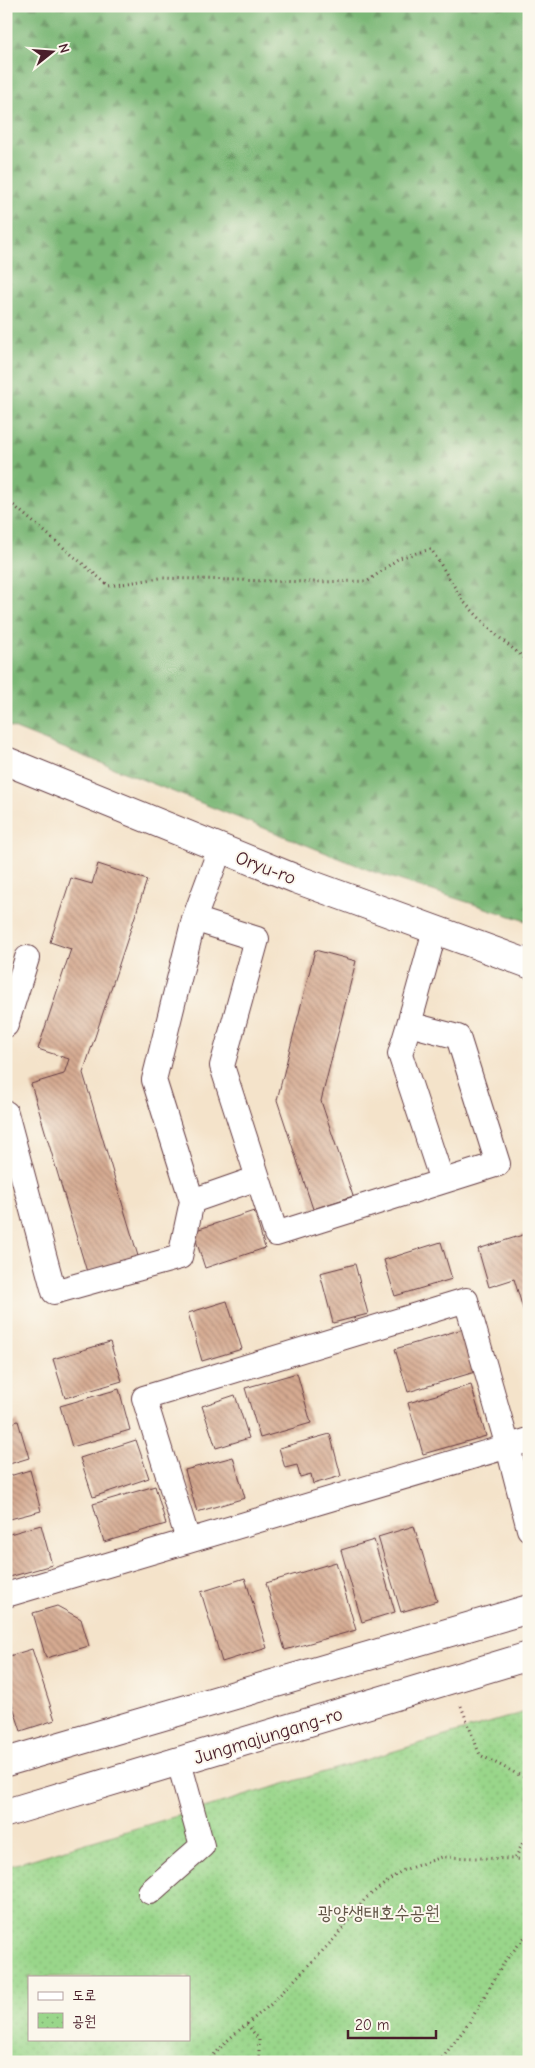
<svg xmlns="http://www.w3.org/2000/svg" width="535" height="2068" viewBox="0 0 535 2068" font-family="'Comic Neue','Poor Story',sans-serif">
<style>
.forest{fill:url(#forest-firs);stroke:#626b50}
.park{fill:url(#park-dots);stroke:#727a5a;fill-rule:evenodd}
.building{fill:url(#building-back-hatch)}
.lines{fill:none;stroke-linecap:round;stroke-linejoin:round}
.minor-casing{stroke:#643c43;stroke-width:26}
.tertiary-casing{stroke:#643c43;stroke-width:30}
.secondary-casing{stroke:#643c43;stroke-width:30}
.path{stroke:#643c43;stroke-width:3;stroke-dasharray:1 4;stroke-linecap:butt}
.minor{stroke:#fff;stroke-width:24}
.tertiary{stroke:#fff;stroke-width:28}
.secondary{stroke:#fff;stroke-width:28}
.labels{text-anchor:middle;stroke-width:4;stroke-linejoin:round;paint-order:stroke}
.street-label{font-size:19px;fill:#4a1f2b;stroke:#fbf7ec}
.park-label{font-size:19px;fill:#625648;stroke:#fbf7ec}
</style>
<defs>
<pattern id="forest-firs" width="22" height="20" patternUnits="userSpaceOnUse" patternTransform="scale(1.25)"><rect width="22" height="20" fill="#7ab776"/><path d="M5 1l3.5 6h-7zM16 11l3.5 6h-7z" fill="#669461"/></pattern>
<pattern id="park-dots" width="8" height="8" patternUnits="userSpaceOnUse" patternTransform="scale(1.25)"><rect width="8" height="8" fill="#99d68a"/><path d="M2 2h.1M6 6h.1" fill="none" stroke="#85b777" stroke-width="1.8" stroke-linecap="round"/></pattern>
<pattern id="building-back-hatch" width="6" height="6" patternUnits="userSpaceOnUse" patternTransform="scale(1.25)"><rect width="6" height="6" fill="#d5aa91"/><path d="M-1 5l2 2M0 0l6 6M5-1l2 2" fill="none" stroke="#af8a77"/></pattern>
</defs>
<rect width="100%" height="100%" fill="#fbf7ec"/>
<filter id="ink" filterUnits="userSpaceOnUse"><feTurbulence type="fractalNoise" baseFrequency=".02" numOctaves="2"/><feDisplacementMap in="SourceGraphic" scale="10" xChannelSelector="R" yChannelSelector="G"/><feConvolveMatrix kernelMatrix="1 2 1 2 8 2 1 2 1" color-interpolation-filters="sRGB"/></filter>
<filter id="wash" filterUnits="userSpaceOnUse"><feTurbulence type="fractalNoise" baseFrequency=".0096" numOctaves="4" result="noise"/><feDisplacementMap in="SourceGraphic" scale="20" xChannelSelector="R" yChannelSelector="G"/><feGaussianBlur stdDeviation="1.12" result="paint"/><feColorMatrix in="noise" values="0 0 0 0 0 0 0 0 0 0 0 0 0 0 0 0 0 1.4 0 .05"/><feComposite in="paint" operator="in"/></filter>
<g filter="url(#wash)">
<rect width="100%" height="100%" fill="#f4e3ca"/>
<path class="forest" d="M6 6H529V922L374 872 6 725Z"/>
<path class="park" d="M529 1711V2062H6V1867ZM29 1977H189V2039H29Z"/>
<g id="blocks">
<path class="building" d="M98 864 147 880 83 1073 138 1256 87 1272 31 1084 64 1074 69 1059 38 1049 71 949 50 942 71 878 92 884Z
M315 950 356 961 321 1101 353 1196 313 1209 277 1100Z
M254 1211 265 1248 205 1268 193 1231Z
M529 1233V1325H528L514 1279 489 1287 478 1249Z
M441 1242 452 1279 395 1296 384 1260Z
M355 1264 368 1314 333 1323 320 1273Z
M227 1301 242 1349 202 1361 188 1313Z
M463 1329 475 1372 408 1392 395 1349Z
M110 1342 122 1381 65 1398 53 1359Z
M297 1373 311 1423 260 1438 245 1388Z
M471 1385 486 1436 423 1454 408 1403Z
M119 1389 130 1430 72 1447 60 1406Z
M235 1395 249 1438 216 1448 202 1406Z
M18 1421 29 1458 6 1465V1425Z
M330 1434 341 1476 313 1484 311 1474 300 1477 297 1465 285 1468 279 1448Z
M136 1440 149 1478 93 1497 80 1458Z
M233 1457 245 1498 197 1512 185 1470Z
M30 1470 41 1511 6 1520V1477Z
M155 1486 166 1524 104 1542 93 1504Z
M41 1525 52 1565 6 1578V1535Z
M414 1526 437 1601 401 1612 378 1537Z
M374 1540 395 1612 362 1622 341 1550Z
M336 1562 356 1630 285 1650 266 1583Z
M245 1578 267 1648 222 1662 201 1592Z
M57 1606 81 1619 89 1646 46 1658 33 1613Z
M32 1649 55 1720 21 1731 6 1685V1657Z"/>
</g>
</g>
<g filter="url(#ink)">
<use href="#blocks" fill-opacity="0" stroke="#643c43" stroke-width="1"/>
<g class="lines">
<defs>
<path id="minor" d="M194 919 257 939 222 1066 258 1178 192 1201 154 1080 194 919 220 849
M409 1024 400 1054 442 1181
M6 1025 27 958
M6 1113 54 1292 180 1257 192 1201
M258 1178 276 1234 498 1164 458 1037 409 1024 435 930
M188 1540 144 1398 466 1300 508 1447 529 1529
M6 1595 529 1440
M150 1892 202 1846 179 1762"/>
<path id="tertiary" d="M6 761 296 879 529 964"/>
<path id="secondary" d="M6 1762 529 1609
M6 1813 529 1656"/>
</defs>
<use href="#minor" class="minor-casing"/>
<use href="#tertiary" class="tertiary-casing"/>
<use href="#secondary" class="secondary-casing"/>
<path class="path" d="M6 499 109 586 160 578 309 582 368 581 399 558 431 549 464 602 495 634 529 662
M461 1706 480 1755 529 1780
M529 1830 515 1859 529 1860
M247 2024 259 2040V2062
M207 2062 230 2038 270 2005 335 1938 365 1899 401 1871 442 1857 515 1859
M439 2062 469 2023 505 1961 529 1932"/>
<use href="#minor" class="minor"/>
<use href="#tertiary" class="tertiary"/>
<use href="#secondary" class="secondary"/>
</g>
</g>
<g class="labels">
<g class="street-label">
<text transform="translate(266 867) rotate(21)" y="7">Oryu-ro</text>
<text transform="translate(268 1735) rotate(-17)" y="7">Jungmajungang-ro</text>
</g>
<g class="park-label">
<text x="379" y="1919">광양생태호수공원</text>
</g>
</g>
<rect width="535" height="2068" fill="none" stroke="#fbf7ec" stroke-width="25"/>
<rect x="28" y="1976" width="162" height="65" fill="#fbf7ec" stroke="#b4a19f"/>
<rect x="38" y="1992" width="25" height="8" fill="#ffffff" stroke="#b4a19f"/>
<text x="72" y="2000" font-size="15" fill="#4a1f2b">도로</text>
<rect x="38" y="2013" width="25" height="15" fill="url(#park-dots)" stroke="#b4a19f"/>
<text x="72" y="2026" font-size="15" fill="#4a1f2b">공원</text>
<g transform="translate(52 52) rotate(73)" stroke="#fbf7ec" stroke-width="4" paint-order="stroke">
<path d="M0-4L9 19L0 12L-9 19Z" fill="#4a1f2b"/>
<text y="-8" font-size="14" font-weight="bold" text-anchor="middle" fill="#4a1f2b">N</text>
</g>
<path d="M348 2030v8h88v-8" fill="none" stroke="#4a1f2b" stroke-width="2.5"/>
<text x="355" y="2030" font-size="15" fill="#4a1f2b" stroke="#fbf7ec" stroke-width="4" paint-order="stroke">20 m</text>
</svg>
